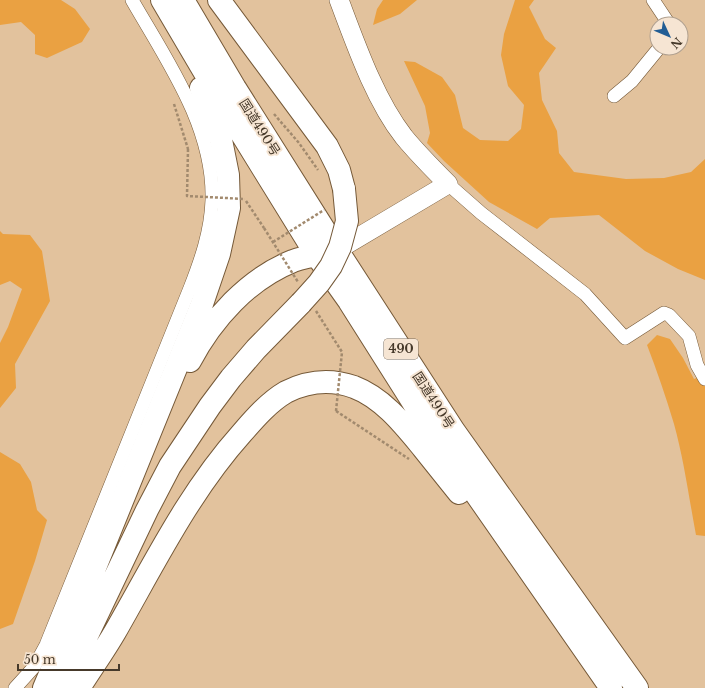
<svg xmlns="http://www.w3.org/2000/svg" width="705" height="688" viewBox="0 0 705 688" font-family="'Libre Baskerville','Noto Sans JP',serif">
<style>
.green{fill:#eaa142}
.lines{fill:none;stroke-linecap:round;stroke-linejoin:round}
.street-casing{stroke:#755938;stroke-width:14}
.secondary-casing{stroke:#755938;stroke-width:20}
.highway-casing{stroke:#755938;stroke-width:24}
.path{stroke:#a28a6e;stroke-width:2.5;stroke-dasharray:3 2;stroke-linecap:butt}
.street{stroke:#fff;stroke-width:13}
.secondary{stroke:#fff;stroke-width:19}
.highway{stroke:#fff;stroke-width:22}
.highway-bridge-casing{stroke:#755938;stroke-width:24;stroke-linecap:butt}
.path-bridge{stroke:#a28a6e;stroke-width:2.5;stroke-dasharray:3 2;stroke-linecap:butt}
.highway-bridge{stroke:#fff;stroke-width:22}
.labels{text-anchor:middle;stroke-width:4;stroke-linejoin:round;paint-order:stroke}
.shield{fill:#f6e5d3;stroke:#7b6d5d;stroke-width:1}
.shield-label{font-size:12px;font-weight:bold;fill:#46392a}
.street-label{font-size:13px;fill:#46392a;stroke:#f6e5d3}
</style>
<rect width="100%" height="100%" fill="#e2c29d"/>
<path class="green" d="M0 0H61L75 9 90 29 82 42 47 58 35 54V35L21 22 0 25Z
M383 0H417L400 14 373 25 377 9Z
M515 0H534L529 7 545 39 556 48 539 73 542 100 557 131 559 153 574 172 626 179 664 178 691 172 705 159V280L678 269 645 251 599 215 550 218 537 229 489 202 444 161 427 143 430 133 425 106 404 61 415 62 442 77 455 95 463 128 480 140 508 141 521 129 524 105 508 86 501 55 504 34Z
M0 231 3 234 30 235 42 251 50 301 15 364 16 388 0 408V343L8 327 22 289 10 281 0 285Z
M657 335 670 339 683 358 694 379 705 375V536L696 535C689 498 684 460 674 424 666 397 657 371 647 345Z
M0 452 20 464 31 482 37 510 47 520 35 561 13 624 0 629Z"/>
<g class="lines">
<defs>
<path id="street" d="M653 0 669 24
M614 96 632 81 659 48
M448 184 481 213 585 294 625 338 664 313 669 315 689 336 697 365 705 379
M15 688 34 667 46 645 190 288C201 260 211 231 212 200 214 127 167 61 132 0"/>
<path id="secondary" d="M337 250 448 184C433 169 418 154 404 137 375 100 356 45 339 0"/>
<path id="highway" d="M162 0 225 107 317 256 349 301 423 418 611 688
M183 0 235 88 337 250 454 431 637 688
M219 0 327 146 339 170 344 189
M190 361C212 319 248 279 293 261 304 257 317 255 329 253
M44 688 88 585 202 304 219 254 229 208 228 175 221 140 201 88
M62 688 147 510 170 466 210 406 231 378 256 349 301 303
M79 688C91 669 104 651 115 632 154 564 189 492 242 433 255 418 269 402 286 392 308 381 331 379 354 387 383 398 404 425 423 448 435 463 447 478 459 493"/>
</defs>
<use href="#street" class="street-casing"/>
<use href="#secondary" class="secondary-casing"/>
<use href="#highway" class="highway-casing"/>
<path class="path" d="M174 104 188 149
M274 114 299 143 318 170
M246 201 264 228
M316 311 342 352
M336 411 409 459"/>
<use href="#street" class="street"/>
<use href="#secondary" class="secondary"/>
<use href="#highway" class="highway"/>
<defs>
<path id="highway-bridge" d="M301 303 319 283 331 266 340 247 347 221 344 189"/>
</defs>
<use href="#highway-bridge" class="highway-bridge-casing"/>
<path class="path-bridge" d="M188 149 187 196 245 199
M264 228 298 282
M273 242 324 210
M336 411 342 352"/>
<use href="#highway-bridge" class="highway-bridge"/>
</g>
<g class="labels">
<rect class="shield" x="384" y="339" width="34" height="20" rx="3"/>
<g class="shield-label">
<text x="401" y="353">490</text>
</g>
<g class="street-label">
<text transform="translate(260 127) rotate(58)" y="5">国道490号</text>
<text transform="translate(434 400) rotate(57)" y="5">国道490号</text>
</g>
</g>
<g transform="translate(669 36) rotate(134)"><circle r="19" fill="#f6e5d3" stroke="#b0a08f"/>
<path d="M0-3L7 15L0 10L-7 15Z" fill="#225d94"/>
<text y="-6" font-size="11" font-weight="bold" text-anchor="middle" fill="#46392a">N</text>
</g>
<path d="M18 664v6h101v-6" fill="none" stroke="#46392a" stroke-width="2"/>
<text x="24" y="664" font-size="12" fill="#46392a" stroke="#f6e5d3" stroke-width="3" paint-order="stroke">50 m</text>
</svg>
